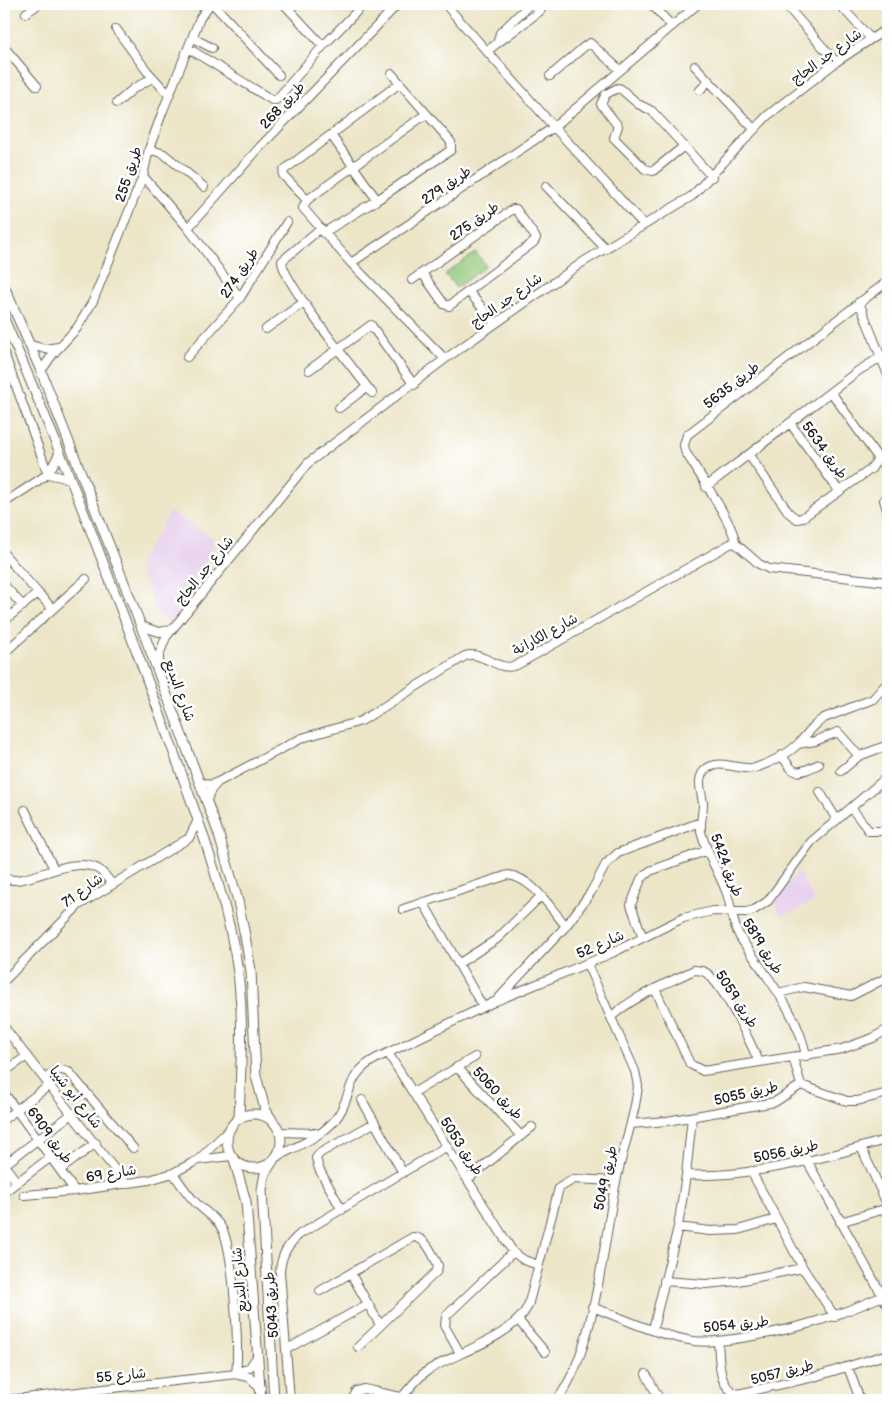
<svg xmlns="http://www.w3.org/2000/svg" width="892" height="1404" viewBox="0 0 892 1404" font-family="'Balsamiq Sans','Playpen Sans Arabic',sans-serif">
<style>
.built{fill:#e8d2ee}
.green{fill:#90c576;stroke:#567049}
.lines{fill:none;stroke-linecap:round;stroke-linejoin:round}
.minor-casing{stroke:#656258;stroke-width:10}
.major-casing{stroke:#656258;stroke-width:11}
.minor{stroke:#fff;stroke-width:8}
.major{stroke:#fff;stroke-width:9}
.labels{text-anchor:middle;stroke-width:5;stroke-linejoin:round;paint-order:stroke}
.street-label{font-size:14px;fill:#1c1c1c;stroke:#fff}
</style>
<rect width="100%" height="100%" fill="#fff"/>
<filter id="ink" filterUnits="userSpaceOnUse"><feTurbulence type="fractalNoise" baseFrequency=".02" numOctaves="2"/><feDisplacementMap in="SourceGraphic" scale="10" xChannelSelector="R" yChannelSelector="G"/><feConvolveMatrix kernelMatrix="1 2 1 2 8 2 1 2 1" color-interpolation-filters="sRGB"/></filter>
<filter id="wash" filterUnits="userSpaceOnUse"><feTurbulence type="fractalNoise" baseFrequency=".0096" numOctaves="4" result="noise"/><feDisplacementMap in="SourceGraphic" scale="20" xChannelSelector="R" yChannelSelector="G"/><feGaussianBlur stdDeviation="1.12" result="paint"/><feColorMatrix in="noise" values="0 0 0 0 0 0 0 0 0 0 0 0 0 0 0 0 0 1.4 0 .05"/><feComposite in="paint" operator="in"/></filter>
<g filter="url(#wash)">
<rect width="100%" height="100%" fill="#ece5c7"/>
<path class="built" d="M170 512 217 540 171 626 156 612 138 565Z
M798 870 815 901 782 917 774 902Z"/>
<path class="green" d="M476 252 486 266 456 288 445 274Z"/>
</g>
<g filter="url(#ink)">
<g class="lines">
<defs>
<path id="minor" d="M213 4 279 75
M445 4 554 127 644 225
M651 4 672 26
M785 4 836 62
M839 4 871 39
M26 13 39 4
M116 29 147 71 169 95
M193 38 212 48
M498 41 500 33 530 4
M323 46 364 4
M4 47 37 86
M188 48 272 100H276L323 46 284 4
M487 51 540 11 544 4
M695 66 754 129
M550 76 585 46 590 43 620 70
M618 88 621 89 638 104 652 111 684 146 653 171 645 169 614 138 618 126 601 104 606 94Z
M700 90 709 81
M117 103 133 89 152 78
M426 114 307 200 303 208 351 263 445 359
M331 135 377 200
M684 146 712 177
M149 149 164 154 204 187
M143 176 188 228 240 298
M546 186 606 249
M307 200 283 175 284 170 400 83
M188 228 260 147 398 4
M315 233 282 261C281 280 357 373 372 393
M323 233 377 200 451 150V142L392 74
M351 263 554 127 698 4
M412 280 513 209H516L536 238 534 242 449 306 444 304 422 273
M468 291 495 323
M859 302 888 375
M266 329 304 302
M31 345 45 349 58 347
M4 353 48 474
M187 357 240 298 287 222
M309 370 371 325 414 385
M41 371 53 354 77 328 93 301 143 176 149 149 162 113 200 18 210 4
M339 408 367 387
M790 423 839 491
M749 455 789 513 797 519 802 518 871 469 877 460 876 455 831 392
M48 474 69 479
M706 487 858 371 881 357
M888 492 884 500 888 513
M4 503 48 474 59 454
M735 543C736 527 695 468 685 451L684 445 687 435 888 281
M4 554 38 593
M4 585 23 606
M4 621 38 593 52 608
M141 626 159 632 171 630
M4 653 86 579
M159 671V655L166 637 308 463 445 359 583 262 692 196 767 116 836 62 888 28
M798 744 815 741 838 732 859 756 888 745
M782 755C794 777 798 774 819 764
M841 771 859 756
M200 782 209 785 218 782 302 738 361 721 465 656C483 650 498 673 517 665L730 544 735 543 759 564 769 569 888 582
M820 792 837 820
M207 800 211 790 218 782
M852 809 869 831H888
M25 810 54 869
M4 876C19 892 68 853 98 869 103 872 108 879 112 884
M423 902 483 1007
M403 909 508 875C533 878 550 908 566 926
M643 938 631 905 641 879 650 871 708 850
M458 964 497 939 540 897
M4 981 79 905 189 838 198 820
M655 989 690 1064 703 1071 842 1049 873 1038 888 1029
M778 993 804 987 851 996 888 977
M498 999 566 926 591 892 606 864 618 853 701 822
M611 1017C634 996 666 984 694 970 700 970 705 971 709 975 728 994 747 1036 759 1062
M4 1027 126 1184
M388 1053 513 1252 524 1260 538 1265
M806 1056C799 1013 763 973 740 937 732 923 732 909 727 894 720 873 705 852 701 831 700 822 703 813 703 804 702 792 695 778 706 769 721 757 741 773 758 767 771 762 790 753 800 742 808 733 814 724 824 718L873 699 888 682
M793 1057 801 1085
M457 1067 521 1136
M4 1072 27 1056
M45 1079 58 1069 69 1072 133 1148
M4 1093 75 1191
M413 1093 475 1057
M362 1100 403 1173
M4 1119 50 1085
M631 1124 667 1121 775 1102 801 1085 847 1101H857L888 1093
M280 1132 315 1133
M861 1147 888 1206
M276 1157C295 1147 321 1137 335 1120 354 1097 343 1076 377 1058L496 1001 612 953 683 918 713 911 746 912 754 910 768 901 811 842 888 776
M199 1159 229 1130
M806 1159 888 1306
M60 1170 96 1143
M751 1171 803 1268 835 1317
M173 1173C180 1183 187 1194 196 1203 204 1211 215 1217 221 1227 234 1248 239 1347 236 1374
M686 1175C747 1178 830 1157 888 1139
M468 1179 532 1127
M17 1182 4 1165 73 1113
M4 1192 51 1157
M24 1195 75 1191 149 1180 173 1173 198 1160 231 1156
M342 1210 319 1169 316 1158 320 1153 374 1123
M840 1222 888 1208
M678 1227 710 1231 738 1230 776 1219
M351 1274 380 1325
M664 1281 706 1284 738 1281 803 1268
M320 1291 413 1237C426 1237 433 1255 438 1265L437 1271 358 1347
M592 1307C625 1319 659 1336 694 1341 712 1343 730 1340 747 1337 799 1329 835 1317 883 1296
M519 1321 545 1352
M653 1329 678 1227 686 1175 692 1117
M718 1342C720 1360 717 1388 738 1394L814 1377 888 1354
M287 1349 368 1304
M460 1353 445 1327 446 1316 513 1252
M848 1367 860 1400
M646 1374 660 1400
M238 1375 249 1377 261 1388
M403 1396C410 1388 418 1377 427 1371 457 1352 512 1338 528 1306L559 1188 574 1179 616 1181
M8 1400 236 1374 250 1367 258 1355
M290 1400 280 1272C281 1256 287 1245 300 1234L447 1146
M352 1400 357 1391 364 1389 414 1400
M557 1400C595 1351 603 1244 616 1182 622 1150 635 1118 638 1086L635 1071 587 964"/>
<path id="major" d="M4 286 41 371 141 626 218 832 238 901 245 936 251 971 256 1076 265 1109 272 1120
M4 319C60 448 111 580 159 712 188 792 219 870 235 953 245 1007 241 1064 239 1118
M227 1141a27 27 0 1 1 54 0a27 27 0 1 1-54 0Z
M234 1159 246 1202 261 1400
M273 1161 265 1173 262 1190 274 1400"/>
</defs>
<use href="#minor" class="minor-casing"/>
<use href="#major" class="major-casing"/>
<use href="#minor" class="minor"/>
<use href="#major" class="major"/>
</g>
</g>
<g class="labels">
<g class="street-label">
<text transform="translate(826 56) rotate(-36)" y="5">شارع جد الحاج</text>
<text transform="translate(282 105) rotate(-47)" y="5">طريق 268</text>
<text transform="translate(128 174) rotate(-72)" y="5">طريق 255</text>
<text transform="translate(446 185) rotate(-34)" y="5">طريق 279</text>
<text transform="translate(474 221) rotate(-35)" y="5">طريق 275</text>
<text transform="translate(239 273) rotate(-56)" y="5">طريق 274</text>
<text transform="translate(506 300) rotate(-35)" y="5">شارع جد الحاج</text>
<text transform="translate(731 385) rotate(-38)" y="5">طريق 5635</text>
<text transform="translate(825 450) rotate(54)" y="5">طريق 5634</text>
<text transform="translate(204 570) rotate(-51)" y="5">شارع جد الحاج</text>
<text transform="translate(545 634) rotate(-29)" y="5">شارع الكارانة</text>
<text transform="translate(180 690) rotate(70)" y="5">شارع البديع</text>
<text transform="translate(727 865) rotate(69)" y="5">طريق 5424</text>
<text transform="translate(82 890) rotate(-36)" y="5">شارع 71</text>
<text transform="translate(600 944) rotate(-24)" y="5">شارع 52</text>
<text transform="translate(763 946) rotate(58)" y="5">طريق 5819</text>
<text transform="translate(737 999) rotate(57)" y="5">طريق 5059</text>
<text transform="translate(498 1093) rotate(47)" y="5">طريق 5060</text>
<text transform="translate(746 1093) rotate(-13)" y="5">طريق 5055</text>
<text transform="translate(76 1097) rotate(52)" y="5">شارع أبو شيبا</text>
<text transform="translate(50 1135) rotate(54)" y="5">طريق 6909</text>
<text transform="translate(462 1146) rotate(57)" y="5">طريق 5053</text>
<text transform="translate(786 1151) rotate(-12)" y="5">طريق 5056</text>
<text transform="translate(111 1173) rotate(-9)" y="5">شارع 69</text>
<text transform="translate(605 1178) rotate(-78)" y="5">طريق 5049</text>
<text transform="translate(239 1280) rotate(-95)" y="5">شارع البديع</text>
<text transform="translate(271 1305) rotate(-94)" y="5">طريق 5043</text>
<text transform="translate(736 1324) rotate(-6)" y="5">طريق 5054</text>
<text transform="translate(782 1372) rotate(-14)" y="5">طريق 5057</text>
<text transform="translate(121 1375) rotate(-6)" y="5">شارع 55</text>
</g>
</g>
<rect width="892" height="1404" fill="none" stroke="#fff" stroke-width="20"/>
</svg>
